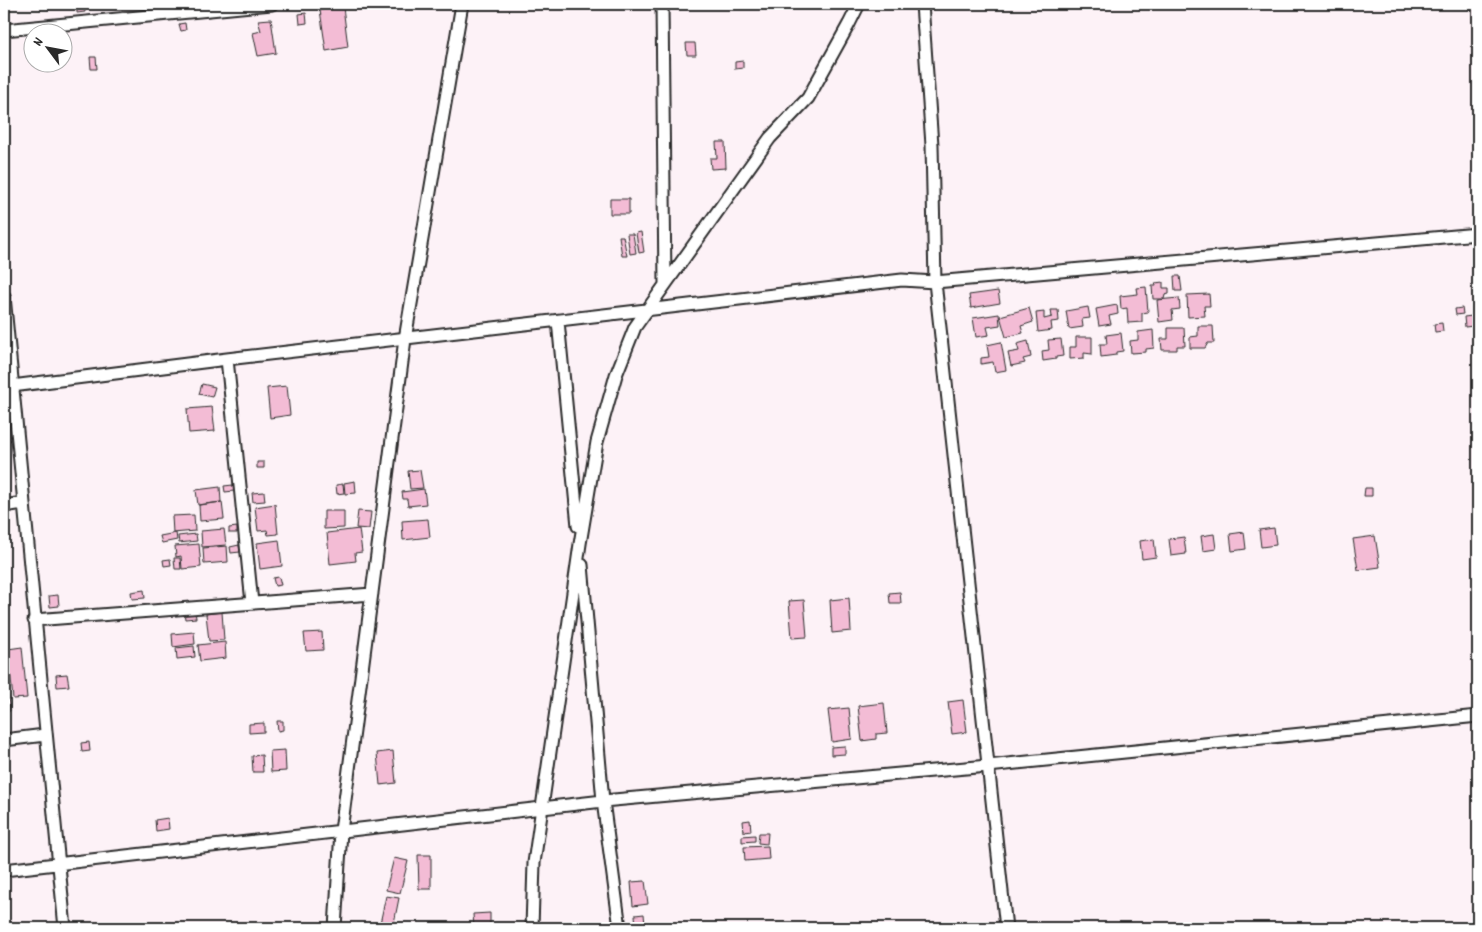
<svg xmlns="http://www.w3.org/2000/svg" width="1482" height="932" viewBox="0 0 1482 932" font-family="Dekko,sans-serif">
<style>
.building{fill:#f3bcd5;stroke:#2b2b2b}
.lines{fill:none;stroke-linecap:round;stroke-linejoin:round}
.minor-casing{stroke:#2b2b2b;stroke-width:15}
.minor{stroke:#fff;stroke-width:11}
</style>
<rect width="100%" height="100%" fill="#fdf2f7"/>
<filter id="ink" filterUnits="userSpaceOnUse"><feTurbulence type="fractalNoise" baseFrequency=".02" numOctaves="2"/><feDisplacementMap in="SourceGraphic" scale="10" xChannelSelector="R" yChannelSelector="G"/><feConvolveMatrix kernelMatrix="1 2 1 2 8 2 1 2 1" color-interpolation-filters="sRGB"/></filter>
<g filter="url(#ink)">
<path class="building" d="M77 4H84L85 12 77 13Z
M343 7 348 47 326 51 320 10Z
M306 13 307 23 300 24 299 14Z
M271 19 276 53 258 56 253 33 261 31 258 20Z
M185 23 186 30 181 31 179 24Z
M686 43H695L696 55H687Z
M90 57H96L97 69H91Z
M743 61V68L735 69V62Z
M716 142H725L726 168 711 169 710 158H717Z
M610 199H629V214H610Z
M641 232 644 252 639 253 636 233Z
M627 234H633L636 253 630 254Z
M619 236H623L627 256H622Z
M1174 276H1180L1182 291H1175Z
M1163 282V288H1169V294L1165 295 1164 299H1153L1152 286H1156L1155 283Z
M1146 287 1148 312 1142 313V322L1128 323 1127 308 1121 309 1120 296 1138 294 1137 288Z
M998 291 1000 303 971 308 969 295Z
M1209 294 1210 306H1204L1205 316 1188 317 1187 295Z
M1179 298 1180 309 1172 310 1173 320 1159 322 1157 300Z
M1117 305 1118 314 1109 316 1111 324 1099 326 1096 309Z
M1088 307 1090 318 1082 319 1083 327 1069 329 1066 311Z
M1029 308 1033 322 1021 326 1023 333 1006 337 1000 316Z
M1462 308 1463 314 1456 315 1455 309Z
M1051 310H1058L1059 321 1051 322 1052 330 1038 332 1036 313 1044 312V319L1052 317Z
M999 314 1000 325 987 327 989 335 976 337 973 318Z
M1472 316 1473 326 1465 327 1464 317Z
M1442 323 1443 331 1435 332 1434 324Z
M1198 326H1213L1214 343H1208L1205 348H1190V337L1198 336Z
M1168 328H1184L1185 346H1177V350H1162L1161 339H1168Z
M1153 330 1154 348 1146 349V352L1131 353 1130 341 1138 340V332Z
M1121 333 1123 351 1116 352V355L1101 357 1100 344H1107L1106 335Z
M1076 337H1092V354L1084 353V358L1070 359V347H1076Z
M1061 339 1063 356 1056 357V359L1043 361 1042 351 1049 350 1048 340Z
M1028 341 1031 357 1023 359 1025 363 1011 366 1008 353 1019 351 1017 344Z
M1001 342 1006 370 995 372 993 362 981 364V358L989 357 987 345Z
M202 384 215 387 212 397 199 394Z
M287 386 290 415 270 418 267 388Z
M212 407 215 431 189 433 187 409Z
M257 462H264V468H257Z
M420 470 423 488 410 489 408 471Z
M355 481 356 493 345 494 344 483Z
M343 484 344 493 337 494 336 485Z
M233 485 234 491 225 492 224 486Z
M220 487 221 502 198 505 196 490Z
M1365 488H1372V496H1364Z
M424 489 426 504 408 506 407 499H403L402 492Z
M264 492 265 501 253 502 252 493Z
M222 502 224 519 200 521 199 505Z
M275 504 278 534 268 535 267 530 258 531 255 507Z
M324 511H344V528L324 529Z
M358 511 371 512 369 529 356 528Z
M194 515 195 531 173 533 172 516Z
M428 519 430 537 403 540 402 521Z
M237 527V533H229V528Z
M1274 528 1276 545 1261 547 1259 530Z
M224 529 226 545 202 547 201 531Z
M359 529 362 552 355 553 356 561 330 564 327 533Z
M1244 532 1246 549 1232 551 1230 534Z
M176 533 177 540 162 543 160 536Z
M196 534 197 541 179 543 178 536Z
M1214 534 1216 549 1203 551 1201 536Z
M1375 536 1380 567 1358 570 1353 539Z
M1184 537 1186 554 1171 556 1169 539Z
M1154 539 1156 557 1142 559 1140 541Z
M279 540 282 566 260 569 257 543Z
M199 544 201 567 182 569 181 556 176 557 175 546Z
M239 545 240 552 231 553 230 547Z
M227 546 228 562 204 564 203 548Z
M174 558H180L181 569H175Z
M170 559 171 565 164 566 163 560Z
M279 577 281 585 275 586 273 578Z
M144 590 145 598 132 599 131 592Z
M900 592 901 603H890L889 593Z
M58 595 59 606 50 607 49 596Z
M849 598 851 631 832 633 830 600Z
M804 600 807 637 792 638 789 601Z
M195 611 196 618 185 619 184 612Z
M222 612 224 640 209 641 206 614Z
M194 632 195 644 173 647 172 634Z
M322 632 323 650 306 651 304 633Z
M225 642 226 658 200 661 198 645Z
M194 646 195 657 177 659 176 648Z
M22 647 27 698 13 699 8 649Z
M67 674 69 686 57 687 56 675Z
M4 696H8L10 711 4 712Z
M963 700 967 732 952 734 948 702Z
M884 703 887 733 876 734V739L862 741 858 706Z
M849 708 852 739 832 742 828 710Z
M277 721H283V730L278 731Z
M264 723V732L249 733V724Z
M89 742 90 751 82 752 81 743Z
M845 746V754L831 755V747Z
M285 750 286 771 271 772 270 751Z
M393 751 396 783 380 785 377 753Z
M262 755 263 772H253L252 756Z
M168 818 169 829 156 831 155 820Z
M750 820 751 831 744 832 743 821Z
M759 833H768L767 844 758 843Z
M755 835V841L742 842V836Z
M768 846 769 859 745 861 744 847Z
M418 855H431V889H419Z
M394 858 408 861 400 893 386 890Z
M645 881 648 904 633 906 631 882Z
M386 896 399 898 393 928H379Z
M490 913V928H474L473 914Z
M644 914 645 925 636 926 635 915Z"/>
<g class="lines">
<defs>
<path id="minor" d="M662 4 665 283
M922 4 932 145 935 282 1006 928
M4 30 272 4
M4 296 65 928
M558 321 578 526
M227 359 252 603
M4 387 227 359 902 280 935 282 1478 234
M4 506 23 503
M582 565 603 801 620 928
M34 620 372 594
M4 740 45 735
M4 870 603 801 988 766 1478 716
M335 928 341 831 405 339 462 4
M532 928 534 863 580 544 597 442 616 375 635 327 770 138 808 98 849 24 859 4"/>
</defs>
<use href="#minor" class="minor-casing"/>
<use href="#minor" class="minor"/>
</g>
</g>
<rect width="1482" height="932" fill="none" stroke="#fff" stroke-width="20"/>
<rect x="10" y="10" width="1462" height="912" fill="none" stroke="#2b2b2b" stroke-width="2" filter="url(#ink)"/>
<g transform="translate(48 48) rotate(302)"><circle r="24" fill="#ffffff" stroke="#aaaaaa"/>
<path d="M0-4L9 19L0 12L-9 19Z" fill="#2b2b2b"/>
<text y="-8" font-size="14" font-weight="bold" text-anchor="middle" fill="#2b2b2b">N</text>
</g>
</svg>
